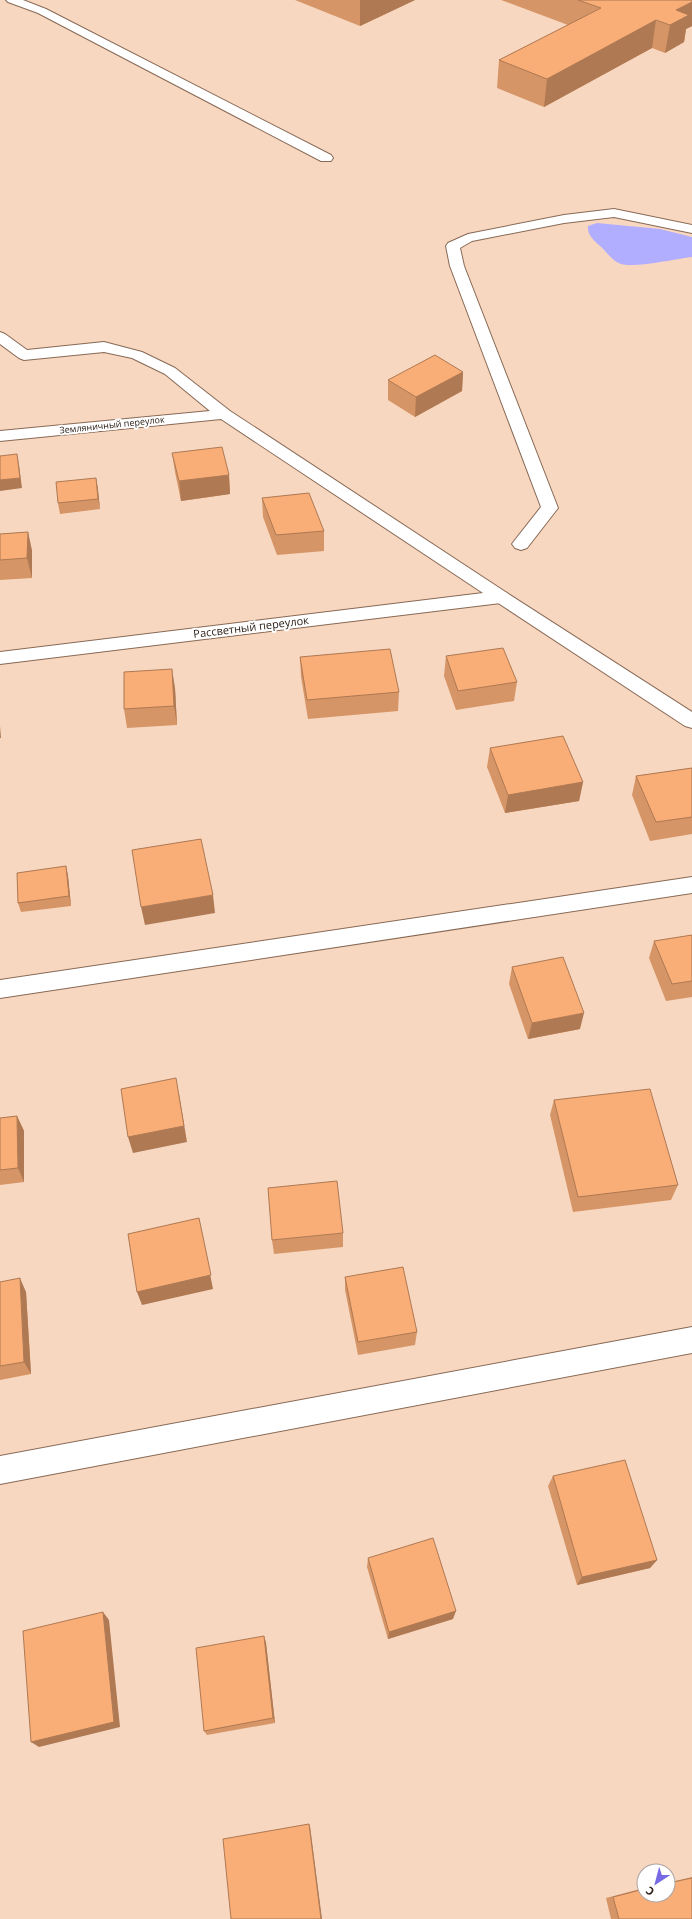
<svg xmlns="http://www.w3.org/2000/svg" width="692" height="1919" font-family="'Open Sans',sans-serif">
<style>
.water{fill:#b1aeff}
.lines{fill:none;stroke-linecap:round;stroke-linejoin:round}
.service-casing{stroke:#876955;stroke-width:2}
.minor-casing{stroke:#876955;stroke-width:2}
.service{fill:#fff;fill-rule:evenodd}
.minor{fill:#fff;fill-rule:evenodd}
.wall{fill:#d69566}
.shaded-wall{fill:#ae7953}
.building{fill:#f9ad77;stroke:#ae7953}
.labels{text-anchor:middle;stroke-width:4;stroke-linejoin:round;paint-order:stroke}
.far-street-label{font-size:9px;fill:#2d2119;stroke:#fff}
.street-label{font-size:11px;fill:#2d2119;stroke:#fff}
</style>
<rect width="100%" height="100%" fill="#f8d7c0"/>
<path class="water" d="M597,223L660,229L692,237V257C676,259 635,268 621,264C612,261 607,252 600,246C594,240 587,235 588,226Z"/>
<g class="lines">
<defs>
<path id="service" d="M6,0H23L46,9L331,155L333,158L331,161H321L38,13L8,2Z
M614,209L692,225V233L614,217L564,223L472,241L460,248L464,266L558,508L527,548L521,550L515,548L512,544L515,540L541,507L450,266L446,246L448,243L468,234L564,215Z
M0,332L5,334L27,350L104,342L142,352L175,368L230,411L507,593L510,597L507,601L501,603L0,664V652L483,593L221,419L0,441V431L210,411L165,374L132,358L104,352L24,360L19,358L0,344Z
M692,877V893L0,998V980Z
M692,1327V1353L0,1484V1456Z"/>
<path id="minor" d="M501,591L507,593L692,712V728L685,726L495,601L492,597L495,593Z"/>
</defs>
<use href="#service" class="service-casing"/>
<use href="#minor" class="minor-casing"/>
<use href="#service" class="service"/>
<use href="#minor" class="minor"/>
</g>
<path class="wall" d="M295,0H415L360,26Z
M501,0H692V26L686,29L684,42L665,53L652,48L544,107L497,88L499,60L568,25Z
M463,372L462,391L415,417L388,400V380Z
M172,453L229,475L230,494L181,501L175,472Z
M96,478L100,509L60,514L58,503Z
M262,498L324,531V551L277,555L263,517Z
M28,532L32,551V578L0,580V534Z
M446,656L517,682L514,701L456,710L444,676Z
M300,657L399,692L398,711L308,719L301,677Z
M175,688L177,725L127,728L124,709Z
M490,748L583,782L579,801L505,813L487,767Z
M692,768V834L650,841L632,795L636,776Z
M66,866L68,876L71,906L21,912L18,903Z
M692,935V997L666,1001L649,958L654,941Z
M512,967L580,1029L528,1039L509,984Z
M554,1100L678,1185L671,1200L573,1212L550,1115Z
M17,1116L24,1131V1182L0,1185V1118Z
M343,1233V1247L274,1254L272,1240Z
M345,1277L417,1332L415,1345L358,1355L345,1290Z
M0,1282L26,1292L31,1374L0,1380Z
M553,1476L657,1560L650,1568L577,1585L548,1486Z
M368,1558L453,1619L388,1639L367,1567Z
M264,1636L266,1643L275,1723L207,1735L204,1731Z
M692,1877V1919H611L606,1898L644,1888V1895H668V1883Z"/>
<path class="shaded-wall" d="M360,0H415L360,26Z
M692,2V26L686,29L684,42L665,53L670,25L676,10Z
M656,20L652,48L544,107L547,79Z
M463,372L462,391L415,417L416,397Z
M17,454L19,465L22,488L0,491V480Z
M229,475L230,494L181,501L179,481Z
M96,478L98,489L100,509L98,499Z
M28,532L32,551V578L27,558Z
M172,669L175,688L177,725L174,706Z
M0,726L1,738H0Z
M583,782L579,801L505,813L508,795Z
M66,866L68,876L71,906L69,896Z
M213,895L215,913L145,925L141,907Z
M584,1013L580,1029L528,1039L532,1023Z
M179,1094L187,1142L133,1153L128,1137Z
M17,1116L24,1131V1182L18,1168Z
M199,1218L213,1289L142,1305L137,1292Z
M20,1278L26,1292L31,1374L24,1362Z
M657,1560L650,1568L577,1585L582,1577Z
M456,1611L453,1619L388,1639L389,1632Z
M103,1612L109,1620L120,1727L39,1747L31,1742Z
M264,1636L266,1643L275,1723L273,1718Z
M309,1824L310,1826L322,1919H321Z"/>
<path class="building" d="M578,0H692V2L676,10L689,15L670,25L656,20L547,79L499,60L601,8Z
M435,355L463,372L416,397L388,380Z
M222,447L229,475L179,481L172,453Z
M17,454L20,478L0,480V456Z
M96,478L98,499L58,503L56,482Z
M309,493L324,531L276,535L262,498Z
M28,532L27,558L0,560V534Z
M503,648L517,682L458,691L446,656Z
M390,649L399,692L307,700L300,657Z
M172,669L174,706L124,709V672Z
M563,736L583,782L508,795L490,748Z
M692,768V817L656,822L636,776Z
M201,839L213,895L141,907L132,850Z
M66,866L69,896L18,903L17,873Z
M692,935V981L672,984L654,941Z
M563,957L584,1013L532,1023L512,967Z
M176,1078L184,1126L128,1137L121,1089Z
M650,1089L678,1185L578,1197L554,1100Z
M17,1116L18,1168L0,1170V1118Z
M337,1181L343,1233L272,1240L268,1188Z
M199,1218L211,1275L137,1292L128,1234Z
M403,1267L417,1332L358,1342L345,1277Z
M20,1278L24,1362L0,1366V1282Z
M625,1460L657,1560L582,1577L553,1476Z
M433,1538L456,1611L389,1632L368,1558Z
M103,1612L114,1722L31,1742L23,1631Z
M264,1636L273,1718L204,1731L196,1648Z
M309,1824L321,1919H231L223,1839Z
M692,1878V1919H619L613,1897L644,1889V1895H668V1883Z"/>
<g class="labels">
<g class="far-street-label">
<text transform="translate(112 425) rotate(-6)" y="3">Земляничный переулок</text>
</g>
<g class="street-label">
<text transform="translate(251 627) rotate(-7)" y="4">Рассветный переулок</text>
</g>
</g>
<g transform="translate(656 1883) rotate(216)"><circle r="19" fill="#ffffff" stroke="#aba6a3"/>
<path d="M0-3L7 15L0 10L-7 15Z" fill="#7769e4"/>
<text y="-6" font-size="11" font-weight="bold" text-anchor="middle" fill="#2d2119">С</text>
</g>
</svg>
